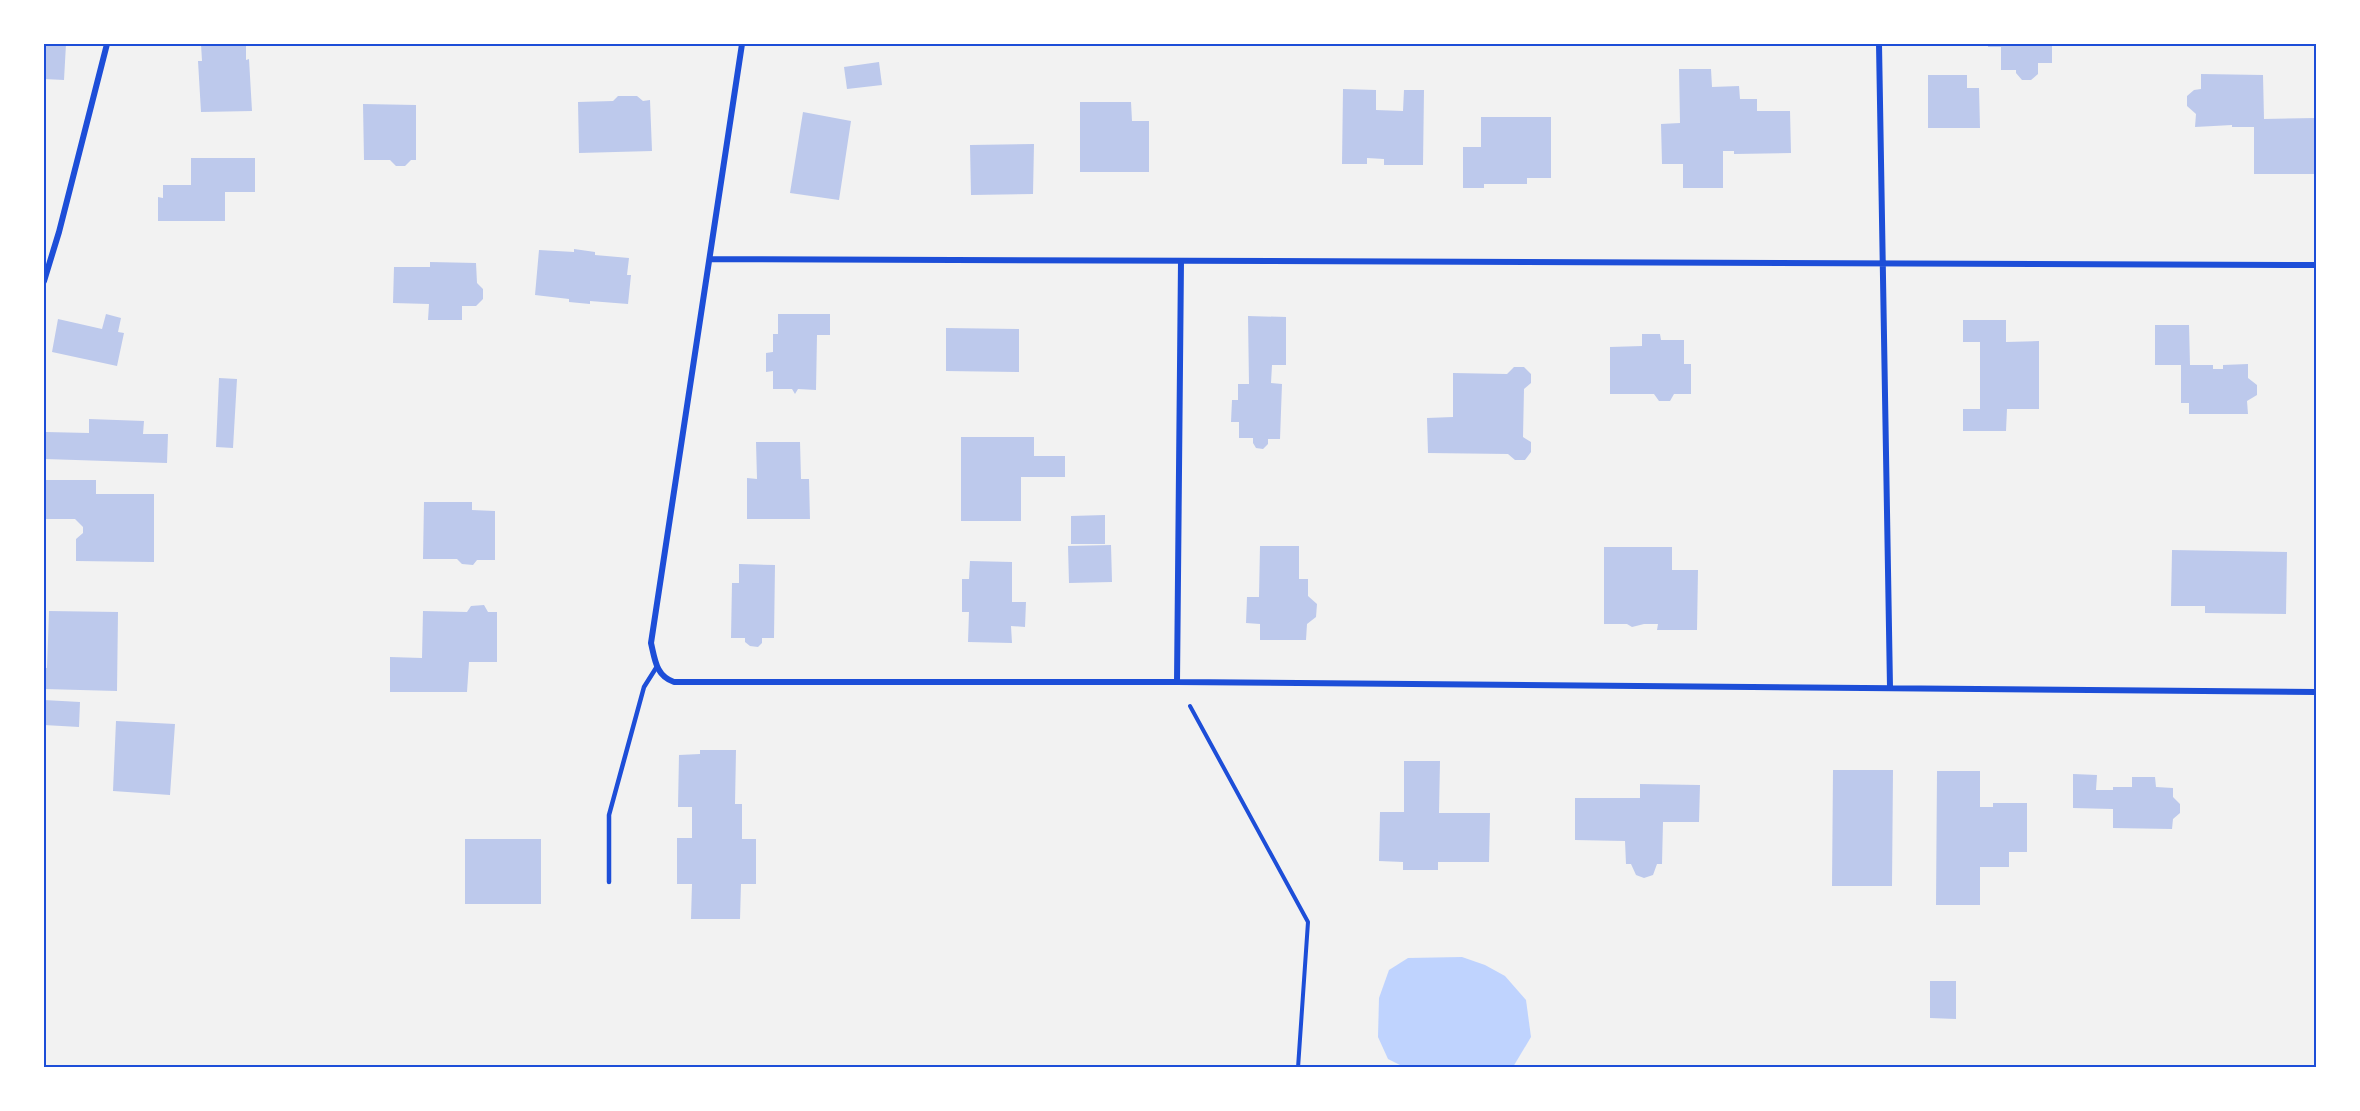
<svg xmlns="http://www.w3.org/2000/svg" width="2360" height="1111" font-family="Mulish,sans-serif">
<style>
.water{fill:#bfd3fe}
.building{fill:#bdc9ec}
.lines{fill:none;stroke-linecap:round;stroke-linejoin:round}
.path{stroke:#1d4ed8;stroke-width:4}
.service{stroke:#1d4ed8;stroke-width:4.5}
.minor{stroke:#1d4ed8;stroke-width:6}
.neatline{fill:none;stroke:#1d4ed8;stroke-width:2}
</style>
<rect width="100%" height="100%" fill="#f2f2f2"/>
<path class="water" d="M1462,957L1485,965L1505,976L1526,1000L1531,1037L1513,1067H1404L1388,1059L1378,1037L1379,998L1389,970L1408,958Z"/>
<path class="building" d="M44,44H66L64,80L44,79Z
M201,44H246V60L249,59L252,111L201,112L198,61H202Z
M1988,44H2052V63H2038V74L2031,80H2022L2016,73V70H2001V47H1988Z
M879,62L882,85L847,89L844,67Z
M1679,69H1711L1712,87L1739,86L1740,99H1757V111H1790L1791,153L1734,154V151H1723V188H1683V164H1662L1661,124L1680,123Z
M2201,74L2263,75L2264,119L2316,118V174H2254V127H2232V125L2195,127L2196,114L2187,106V96L2194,90L2201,89Z
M1928,75H1967V88H1979L1980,128H1928Z
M1343,89L1376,90V110L1403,111L1404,90H1424L1423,165H1384V159L1367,158V164H1342Z
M618,96H637L643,101L650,100L652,151L579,153L578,102L613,101Z
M1080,102H1131L1132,121H1149V172H1080Z
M363,104L416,105V160H411L405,166H396L390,160H364Z
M803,112L851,121L839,200L790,193Z
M1481,117H1551V178H1527V184H1484V188H1463V147H1481Z
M1034,144L1033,194L971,195L970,145Z
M191,158H255V192H225V221H158V197L163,198V185H191Z
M574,249L595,252V255L629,258L627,275H631L628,304L590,301V304L569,302V299L535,295L539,250L574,252Z
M430,262L476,263L477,283L483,289V299L476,306H462V320H428L429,304L393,303L394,267H430Z
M106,314L121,318L118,332L124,333L117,366L52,352L58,319L102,329Z
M778,314H830V335H817L816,390L798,389L795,394L792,389H773V371L766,372V353L773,352V334H778Z
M1248,316L1286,317V365H1272L1271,383L1282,384L1280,439H1268V444L1263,449L1256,448L1253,443V438H1239V422H1231L1232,400H1238V384H1249Z
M1963,320H2006V342L2039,341V409H2007L2006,431H1963V409H1980V342H1963Z
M2155,325H2189L2190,365H2213V369H2223V365L2248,364V378L2257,385V395L2247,401L2248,414H2189V403H2181V365H2155Z
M946,328L1019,329V372L946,371Z
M1642,334H1660L1661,340H1684V364H1691V394H1674L1670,401H1659L1654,394H1610V347L1642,346Z
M1514,367H1524L1531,374V383L1524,389L1523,437L1531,442V452L1525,460H1515L1508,454L1428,453L1427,418L1453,417V373L1507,374Z
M219,378L237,379L233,448L216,447Z
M89,419L144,421L143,434H168L167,463L45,459L46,432L89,433Z
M961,437H1034V456H1065V477H1021V521H961Z
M756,442H800L801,479H809L810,519H747V478L757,479Z
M44,480H96V494H154V562L76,561V539L83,533V527L75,519H44Z
M424,502H472V510L495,511V560H477L473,565L462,564L457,559H423Z
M1105,515V544H1071V516Z
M1111,545L1112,582L1069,583L1068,546Z
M1260,546H1299V579H1308V596L1317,604L1316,617L1307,624L1306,640H1260V624L1246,623L1247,597H1259Z
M1604,547H1672V570H1698L1697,630H1657L1658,624H1644L1632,627L1627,624H1604Z
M2172,550L2287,552L2286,614L2205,613V606H2171Z
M970,561L1012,562V602H1026L1025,627L1011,626L1012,643L968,642L969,612H962V579H969Z
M739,564L775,565L774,638H762V643L758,647L750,646L745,642V638H731L732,583H739Z
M484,605L488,612H497V662H469L467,692H390V657L422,658L423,611L467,612L471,606Z
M49,611L118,612L117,691L44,689V668H47Z
M44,700L80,702L79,727L44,725Z
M116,721L175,724L170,795L113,791Z
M700,750H736L735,804H742V839H756V884H741L740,919H691L692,884H677V838H692V807H678L679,755L700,754Z
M1404,761H1440L1439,813H1490L1489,862H1438V870H1403V862L1379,861L1380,812H1404Z
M1833,770H1893L1892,886H1832Z
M1937,771H1980V807H1993V803H2027V852H2009V867H1980V905H1936Z
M2073,774L2097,775L2096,790H2113V787H2132V777H2155L2156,787L2173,788V797L2180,804V813L2173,819L2172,829L2113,828V809L2073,808Z
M1640,784L1700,785L1699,822H1663L1662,864H1657L1653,875L1644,878L1636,875L1631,864H1626L1625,841L1575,840V798H1640Z
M465,839H541V904H465Z
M1930,981H1956V1019L1930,1018Z"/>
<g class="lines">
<path class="path" d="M1190,706L1308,922L1298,1068"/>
<path class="service" d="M609,882V815L644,687L656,668"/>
<path class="minor" d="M742,44L651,643C655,660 656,676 674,682H1177L2316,692
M1879,44L1890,687
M710,259L2316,265
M44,281L59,232L107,44
M1177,682L1181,261"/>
</g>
<rect width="2360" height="1111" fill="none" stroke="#ffffff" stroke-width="90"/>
<rect x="45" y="45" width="2270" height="1021" class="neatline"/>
</svg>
